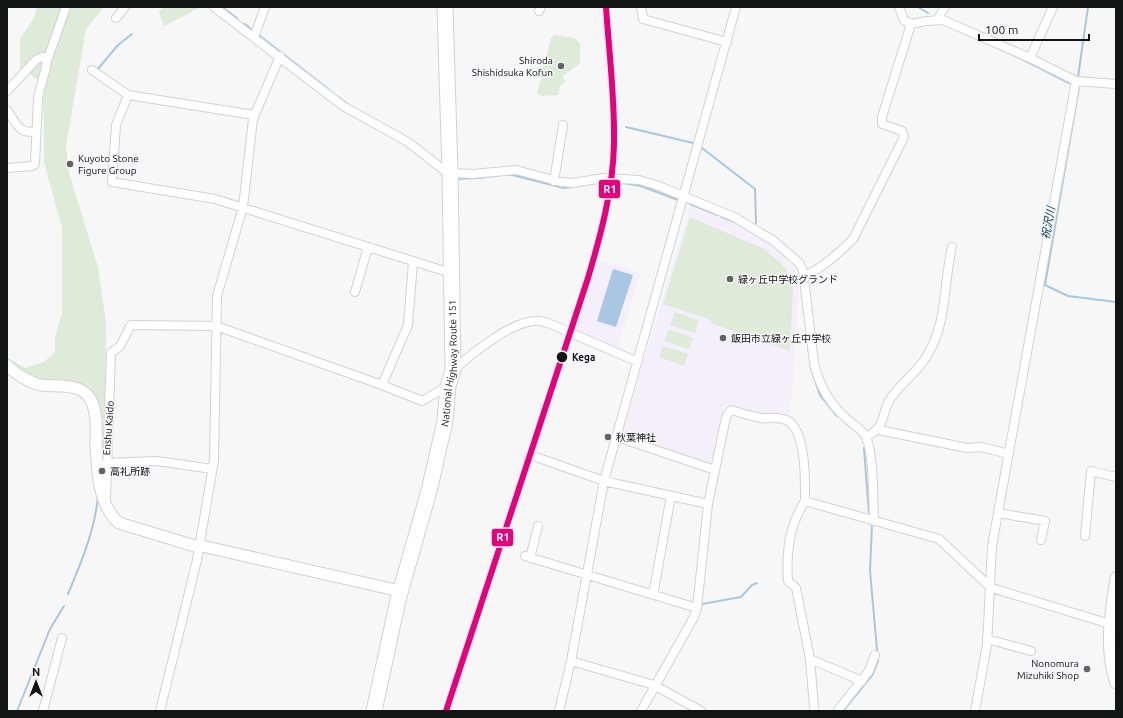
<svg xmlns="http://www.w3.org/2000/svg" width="1123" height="718" font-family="Ubuntu,'Noto Sans JP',sans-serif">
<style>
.education{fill:#f4effb}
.green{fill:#ddebd8}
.water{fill:#a7c7e2}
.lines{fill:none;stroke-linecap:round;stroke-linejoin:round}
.stream{stroke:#a7c7e2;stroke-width:2}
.street-casing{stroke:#d2d2d3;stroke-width:10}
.secondary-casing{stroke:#d2d2d3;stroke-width:13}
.highway-casing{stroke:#d2d2d3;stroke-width:17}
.street{stroke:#fefefe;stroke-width:8}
.secondary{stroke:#fefefe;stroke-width:11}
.highway{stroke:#fefefe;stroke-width:15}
.rail-1-casing{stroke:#f6f6f9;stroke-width:9}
.rail-1{stroke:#e5007d;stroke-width:6}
.poi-dot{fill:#636364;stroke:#f6f6f9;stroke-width:1.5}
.stop-dot{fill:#131414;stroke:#f6f6f9;stroke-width:1.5}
.labels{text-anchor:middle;stroke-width:3;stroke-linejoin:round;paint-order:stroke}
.poi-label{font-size:10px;fill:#131414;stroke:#f6f6f9;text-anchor:start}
.stop-label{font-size:10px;font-weight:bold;fill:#131414;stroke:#f6f6f9;text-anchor:start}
.street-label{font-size:10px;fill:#131414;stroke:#f6f6f9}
.water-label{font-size:11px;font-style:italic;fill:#00395c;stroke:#f6f6f9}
.line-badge{stroke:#f6f6f9;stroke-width:1.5}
.badge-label{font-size:11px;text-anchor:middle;font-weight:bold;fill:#fff}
</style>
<rect width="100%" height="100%" fill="#f7f7f8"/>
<path class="education" d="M691,204L739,225L775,248L794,268L799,291L792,396L789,413L786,415L760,414L729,404L725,406L714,458L706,463L627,436L623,431Z
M600,260L634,270L640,275L618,348L576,330Z"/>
<path class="green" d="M37,7H104L86,29L66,146L69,173L98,267L106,323L105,420L99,416L94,395L37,379L12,365L13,361L25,368L44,362L55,352V337L62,313V228L44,162L43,83L20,68V39L34,18Z
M163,7H201L164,26L159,12Z
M554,35L574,38L580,43V63L563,76L565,82L560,86L558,95L543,96L537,94L551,38Z
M690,217L764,249L786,268L793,290L790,351L711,323L709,319L663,304Z
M675,312L699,321L695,333L670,325Z
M669,329L693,338L689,349L664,341Z
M663,346L688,354L684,366L659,357Z"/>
<path class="water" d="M613,269L633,275L616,327L597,321Z"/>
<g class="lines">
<path class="stream" d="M222,7L237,18
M918,7L928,13
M245,24L252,30
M260,36L328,89
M1014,55L1069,83
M97,70L118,45L132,34
M1078,77L1088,7
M1079,87L1045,285L1068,296L1116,302
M338,97L349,105
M626,127L693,143
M702,148L755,189L756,223
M508,174L564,188L572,187
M456,179L479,178L502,175
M623,183L641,186L678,200
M576,186L596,183
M690,204L718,215
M722,217L735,222
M806,325L809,354
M811,369L820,395L837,416
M864,448L869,514
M68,594C81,563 95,530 98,496
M702,604L741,597L752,585L757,583
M17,711L50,629L64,606
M843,711L873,674L878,661L870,571L872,524"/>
<defs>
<path id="street" d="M214,7L343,106L408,142L445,171L450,173L473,174L516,170L561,182L572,183L604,178L639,180L659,186L734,217L774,241L800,264L803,271L814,363C819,385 829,403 846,418C852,424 863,430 866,437C874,454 873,500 874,521
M641,7L643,19L727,42
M899,7L904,20L911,24L926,21L943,20L1030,58L1076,81L1116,84
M539,11L541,7
M116,18L125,7
M937,20L945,7
M254,37L265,7
M1030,58L1053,7
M47,61L66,7
M92,70L128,95
M7,91L36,60L42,57L46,58C49,64 39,89 38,98L35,164L32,166L7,168
M7,110C16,123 19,135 36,131
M254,115L128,95L116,125L112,182L215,199L451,273
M554,181L563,125
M804,276C822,269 840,252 853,239L904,137L902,131L882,124V117L911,24
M355,292L368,247
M453,370C472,354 510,322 535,321C539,320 544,322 548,323L638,362
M382,385L408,325L413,262
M879,430L967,448L981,447L1009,454
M617,437L715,470
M866,437C889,424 879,416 891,398C901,383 916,373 925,359C948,324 943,285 952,247
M536,457L604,481L708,504
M106,463L157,461L212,469
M106,497L111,353L120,346L131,325L216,326L382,385L422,401L448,386
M805,501C789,526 786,552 788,581L796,588L810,659L814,707
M998,513L1045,521L1041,540
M1085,536L1091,471L1116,477
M525,556L697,608
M530,558L538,526
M653,595L671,496
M987,639L1031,651
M810,659L862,681
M571,661L654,685L701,711
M838,710L869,671L875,655
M43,711L62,638
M160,711L197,560L214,460L217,296L243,207L253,119L280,56
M559,711L571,661L604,481L736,7
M641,711L694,617L697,608L708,504L725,422L727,415L731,410C740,413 751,416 761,418C768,419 776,417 783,419C807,424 805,481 805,501L939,539L989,586L995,589L1110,624
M975,711L987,645L992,546L1076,81"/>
<path id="secondary" d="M7,365C14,373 30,383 41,385C58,387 81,382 91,400C98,415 96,430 96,446C97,469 99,507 119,523L198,547L202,546L400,591
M1116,578C1111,613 1104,648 1116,683"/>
<g id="highway">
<path id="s1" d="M374,711L398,600L429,491L445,421L448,386L453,370L450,173L445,7"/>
</g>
</defs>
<use href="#street" class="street-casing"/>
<use href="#secondary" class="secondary-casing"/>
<use href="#highway" class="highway-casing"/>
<use href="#street" class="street"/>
<use href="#secondary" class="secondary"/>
<use href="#highway" class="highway"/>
<defs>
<path id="rail-1" d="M446,711L588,278C601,234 613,190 614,144C615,98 609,52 606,7"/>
</defs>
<use href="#rail-1" class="rail-1-casing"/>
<use href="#rail-1" class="rail-1"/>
</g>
<g class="poi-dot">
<circle cx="561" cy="66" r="4"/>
<circle cx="70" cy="164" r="4"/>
<circle cx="730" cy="279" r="4"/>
<circle cx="723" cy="338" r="4"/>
<circle cx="608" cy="437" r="4"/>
<circle cx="102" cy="471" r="4"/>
<circle cx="1087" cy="669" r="4"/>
</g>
<circle class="stop-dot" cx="562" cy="357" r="6"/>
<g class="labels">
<g class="poi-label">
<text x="553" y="64" text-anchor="end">Shiroda<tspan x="553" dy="12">Shishidsuka Kofun</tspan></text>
<text x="78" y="162">Kuyoto Stone<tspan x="78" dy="12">Figure Group</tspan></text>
<text x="738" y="283">緑ヶ丘中学校グランド</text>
<text x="731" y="342">飯田市立緑ヶ丘中学校</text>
<text x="616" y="441">秋葉神社</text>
<text x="110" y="475">高礼所跡</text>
<text x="1079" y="667" text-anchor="end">Nonomura<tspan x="1079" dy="12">Mizuhiki Shop</tspan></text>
</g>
<g class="stop-label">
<text x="572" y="361">Kega</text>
</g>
<g class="street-label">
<text dy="4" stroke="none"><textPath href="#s1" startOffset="357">National Highway Route 151</textPath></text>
<text transform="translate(108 428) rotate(-86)" y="4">Enshu Kaido</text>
</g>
<g class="water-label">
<text transform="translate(1048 223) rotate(-80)" y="4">祝沢川</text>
</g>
</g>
<g class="line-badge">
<rect x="598" y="179" width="23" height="20" rx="4" fill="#e5007d"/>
<rect x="491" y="528" width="23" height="19" rx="4" fill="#e5007d"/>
</g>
<g class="badge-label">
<text x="610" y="193">R1</text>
<text x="503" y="541">R1</text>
</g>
<rect width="1123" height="718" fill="none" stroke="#131414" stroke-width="16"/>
<g transform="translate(36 682)" stroke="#f6f6f9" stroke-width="3" paint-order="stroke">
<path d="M0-3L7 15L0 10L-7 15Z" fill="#131414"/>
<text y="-6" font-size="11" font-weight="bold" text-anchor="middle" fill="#131414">N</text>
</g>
<path d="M979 34v6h110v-6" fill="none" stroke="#131414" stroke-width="2"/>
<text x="985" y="34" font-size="12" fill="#131414" stroke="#f6f6f9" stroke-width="3" paint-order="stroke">100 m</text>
</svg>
